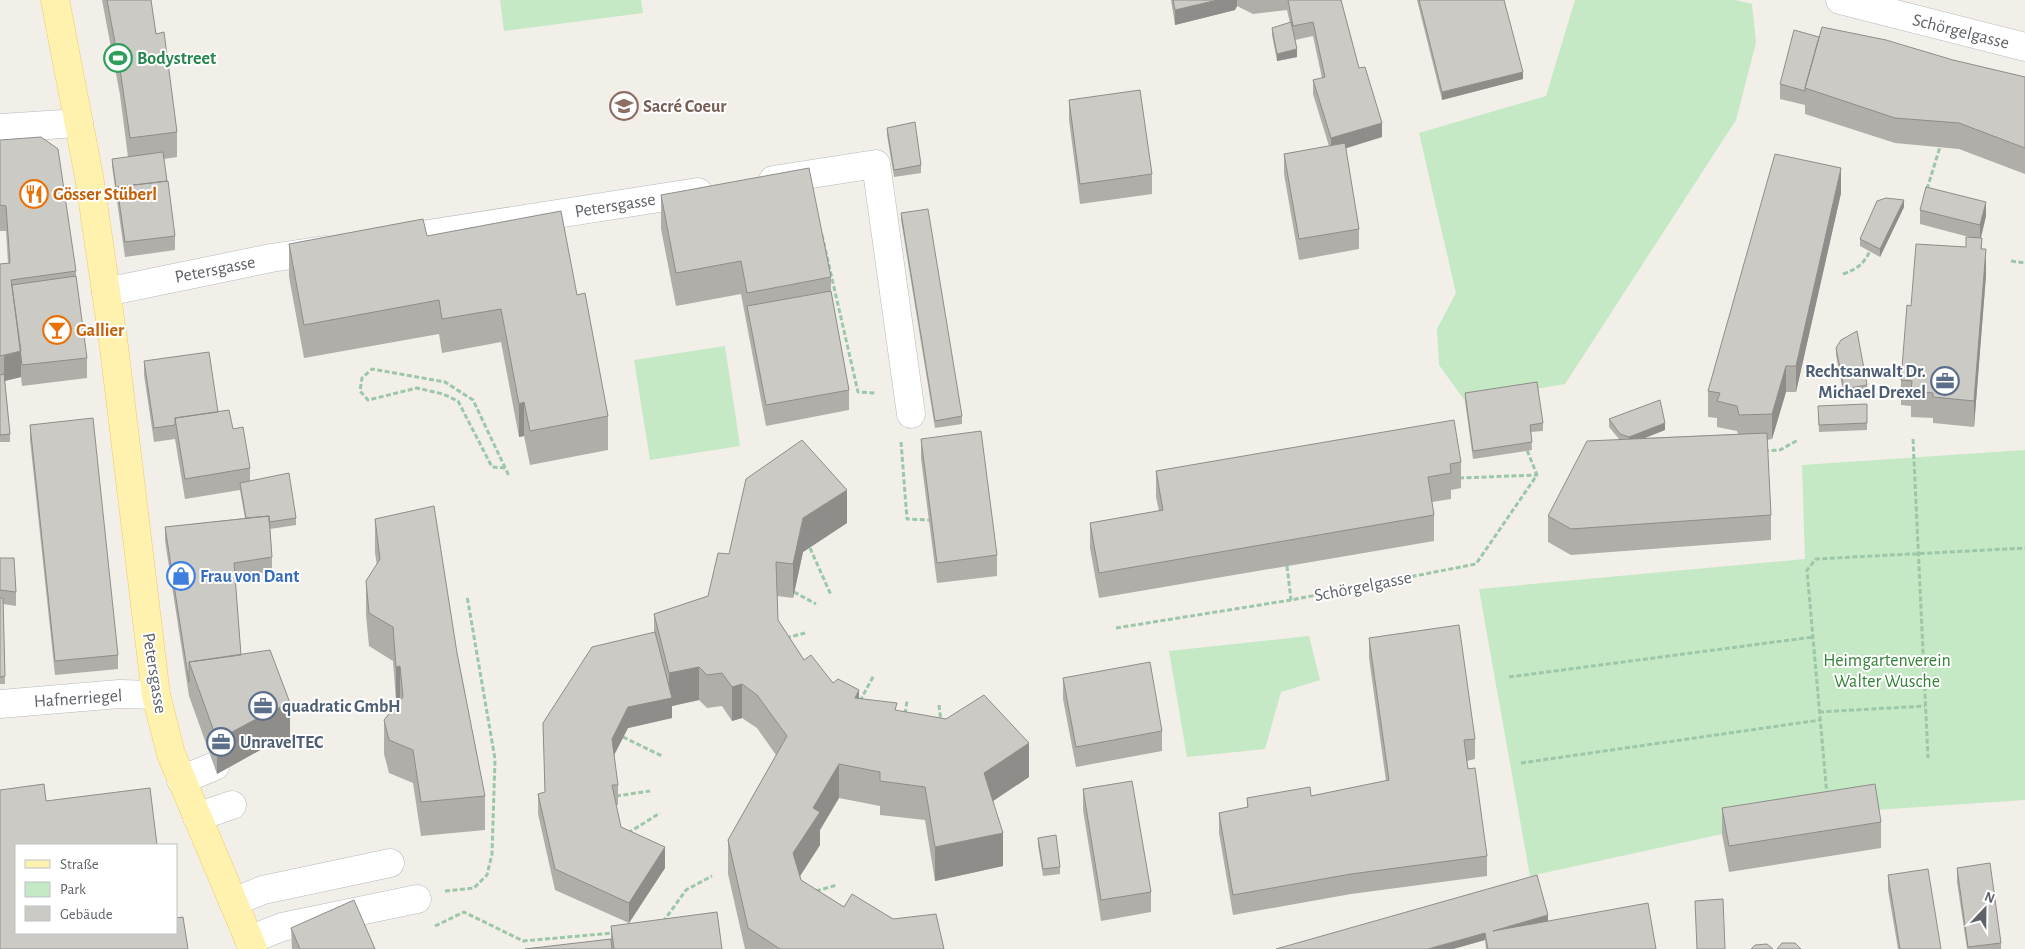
<svg xmlns="http://www.w3.org/2000/svg" width="2025" height="949" font-family="'Alegreya Sans',sans-serif">
<style>
.green{fill:#c5e8c5}
.lines{fill:none;stroke-linecap:round;stroke-linejoin:round}
.minor-casing{stroke:#b5b8bc;stroke-width:29}
.major-casing{stroke:#f2c960;stroke-width:29}
.path{stroke:#9cc7a9;stroke-width:3;stroke-dasharray:5 2.5;stroke-linecap:butt}
.minor{stroke:#fff;stroke-width:28}
.major{stroke:#fff2af;stroke-width:28}
.wall{fill:#afaea9}
.shaded-wall{fill:#8f8d8a}
.building{fill:#cccac5;stroke:#8f8d8a}
.labels{text-anchor:middle;stroke-width:4;stroke-linejoin:round;paint-order:stroke}
.street-label{font-size:18px;fill:#5f6368;stroke:#fff}
.leisure-label{font-size:18px;font-weight:bold;fill:#27864d;stroke:#fff;text-anchor:start}
.education-label{font-size:18px;font-weight:bold;fill:#785e54;stroke:#fff;text-anchor:start}
.food-label{font-size:18px;font-weight:bold;fill:#c56008;stroke:#fff;text-anchor:start}
.service-label{font-size:18px;font-weight:bold;fill:#4e5e75;stroke:#fff;text-anchor:start}
.shop-label{font-size:18px;font-weight:bold;fill:#366cbe;stroke:#fff;text-anchor:start}
.park-label{font-size:18px;fill:#348238;stroke:#fff}
</style>
<rect width="100%" height="100%" fill="#f1efe8"/>
<path class="green" d="M500,0H641L643,13L504,31Z
M1575,0H1735L1752,4L1756,43L1736,120L1565,384L1465,401L1439,365L1437,329L1456,293L1419,133L1546,96Z
M725,346L740,446L650,460L634,360Z
M2025,450V800L1875,810L1722,834L1530,876L1479,589L1805,559L1802,465Z
M1309,636L1320,680L1281,692L1265,749L1187,757L1169,651Z"/>
<g class="lines">
<defs>
<path id="minor" d="M1840,0L2025,47
M0,128L79,123
M773,180L876,164L911,414
M390,240L698,192
M106,292L271,258L325,250
M0,704L119,694L156,695
M181,780L215,766
M197,817L232,805
M233,902L263,890L390,863
M249,940L282,927L417,899"/>
<path id="major" d="M55,0L89,176L113,339L156,695L171,754L253,949"/>
</defs>
<use href="#minor" class="minor-casing"/>
<use href="#major" class="major-casing"/>
<path class="path" d="M1927,189L1940,147
M822,235L858,392L876,393
M2011,261L2025,263
M1843,274C1857,269 1863,265 1870,251
M1913,439L1928,758
M901,442L907,519L929,520
M1764,451L1780,450L1798,440
M505,468L492,467L458,401L443,394L417,388L368,400L360,391L362,378L372,369L445,382L473,400L509,476
M1459,478L1537,475
M810,548L831,595
M1287,566L1291,600
M794,592L816,604
M1116,628L1291,600L1476,564L1537,475L1527,450
M786,638L805,633
M1509,677L1813,637
M860,701L874,675
M939,705L941,722
M1819,712L1925,706
M905,714L907,701
M623,737L662,756
M1521,763L1820,720
M616,796L650,791
M1827,796L1807,570L1816,559L2025,548
M628,833L660,813
M445,891L474,888L487,875L492,854L495,759L467,596
M816,891L837,885
M663,922L686,890L712,876
M435,926L464,912L523,941L613,933"/>
<use href="#minor" class="minor"/>
<use href="#major" class="major"/>
</g>
<path class="wall" d="M102,0H151L156,34L177,132V157L164,159L175,236V250L125,257L112,166V159L128,157L120,95Z
M1171,0H1341L1359,68L1382,137L1345,148L1359,229V249L1299,260L1284,174V154L1329,146L1313,94V80L1322,78L1313,36L1295,40L1297,57L1277,61L1272,35V28L1290,23L1287,10L1253,14L1237,6L1235,10L1175,25Z
M1417,0H1504L1523,79L1442,100Z
M1819,37L1953,60L2025,77V174L1959,149L1895,143L1805,114V105L1780,99V84Z
M1069,100L1152,174V194L1080,204L1069,120Z
M887,128L921,165V173L894,177L887,135Z
M0,140L76,271V276L87,358V378L22,386L21,376V377L5,381L10,434V442H0V264L8,263L6,231H0Z
M1841,193L1796,392H1786L1772,439L1767,440L1771,515V540L1571,555L1548,542V516L1619,439L1609,427V419L1665,430L1645,438L1738,434L1737,431L1717,427V418L1708,417V391Z
M661,195L831,277V291L849,390V410L766,426L741,294L676,306L661,229Z
M1904,207L1880,257L1860,246V239Z
M1920,210L1986,216L1981,238L1982,249L1986,275L1974,427L1933,423V418L1911,417V406L1901,405V380L1911,306L1966,247L1969,237L1920,224Z
M901,213L962,416V424L935,428L901,220Z
M427,236L577,295L608,416V450L530,465L524,436L519,437L501,342L442,353L439,334L304,358L289,277V244Z
M1836,348L1867,385V392L1844,396L1836,355Z
M144,361L218,412L233,429L250,468V481L296,518V525L270,529L272,557V571L235,577L241,655L290,737L271,744L217,774L189,696L165,541V527L245,518L240,490L185,499L175,439L154,442L144,375Z
M1465,393L1543,423V431L1531,432L1532,450L1473,459L1465,401Z
M1867,404V430L1819,432L1818,413Z
M30,425L118,655V669L55,675L30,440Z
M921,439L997,555V576L937,583L921,459Z
M1461,462V488L1451,490V499L1432,502L1434,515V541L1099,598L1090,548V523L1159,511L1156,497V471Z
M375,519L457,653L485,796V830L421,836L413,783L389,773L384,754V720L400,701V699L396,700L393,661L369,646L366,615V581L377,565L375,553Z
M847,523L803,552L793,598L777,596L778,620L804,660L833,683L859,698L897,711L1029,777L993,801L1003,866L935,881L925,820L880,815V806L839,798L820,830V845L800,876L801,880L844,907L944,949H745L728,874V840L776,755L757,728L742,718L732,721L722,706L707,708L699,700L672,706V718L628,728L614,755L618,785V805H616L621,827L665,868L629,923L555,890L538,814V794L545,792L543,723L654,633V614L708,596L729,554Z
M0,558L16,592V606L3,604L5,684H0Z
M1369,638L1475,739V759L1467,761L1487,856V876L1351,894L1233,915L1219,833V813L1247,808V798L1311,796L1386,781L1369,658Z
M1063,678L1162,731V751L1076,767L1063,699Z
M1083,789L1151,892V912L1101,921L1083,810Z
M1722,808L1881,822V848L1729,872L1722,834Z
M1038,838L1060,867V874L1043,876L1038,845Z
M1957,868L2001,943V949H1967L1957,882Z
M1888,875L1941,949H1898L1888,890Z
M1548,921L1656,949H1486L1485,940L1453,949H1276Z
M611,926L722,949H525L611,939Z
M291,928L375,949H292Z"/>
<path class="shaded-wall" d="M1218,0H1237V6L1235,10L1175,25V10Z
M1297,49V57L1277,61V54Z
M1523,72V79L1442,100V92Z
M1382,123V137L1331,153V138Z
M1841,168V193L1796,392V366Z
M1904,200V207L1880,257V249Z
M1986,202V216L1980,240V225Z
M1986,249V275L1974,427V401Z
M21,351V377L4,381V356Z
M1786,366V392L1772,439V414Z
M524,402V436L519,437V404Z
M1665,423V430L1629,444V437Z
M847,490V523L803,552L793,598V564L803,518Z
M400,666V699L396,700V667Z
M699,667V700L672,706V718L628,728L612,759V739L628,707L669,698V673Z
M742,684V718L732,721V687Z
M859,690V724L855,698Z
M290,703V737L271,744L217,774V740L271,711Z
M1029,743V777L984,807V773Z
M839,764V798L820,830V845L793,887V853L813,808Z
M1003,833V866L935,881V847Z
M665,847V868L629,923V903Z
M1548,915V922L1493,931Z
M1485,933V940L1453,949H1428Z"/>
<path class="building" d="M107,0H151L156,34L164,32L177,132L130,138L120,69Z
M1173,0H1218L1175,10Z
M1288,0H1341L1359,68L1365,67L1382,123L1331,138L1313,80L1325,77L1313,22L1293,26Z
M1419,0H1504L1523,72L1442,92Z
M1291,22L1297,49L1277,54L1272,28Z
M1822,27L1886,40L1953,60L2025,77V148L1959,123L1895,118L1805,88Z
M1794,30L1819,37L1805,88V91L1780,84Z
M1140,90L1152,174L1080,184L1069,100Z
M915,122L921,165L894,170L887,128Z
M41,137L58,149L76,271L11,280L21,351L0,356V264L10,263L6,206L0,205V140Z
M1345,143L1359,229L1299,239L1284,154Z
M163,152L167,181L117,187V194L112,159Z
M1775,154L1841,168L1796,366H1786L1772,414L1739,415L1737,406L1717,401L1720,393L1708,391Z
M809,168L831,277L747,293L741,261L676,273L661,195Z
M168,181L175,236L125,242L117,187Z
M1926,187L1986,202L1980,225L1920,210Z
M1886,198L1904,200L1880,249L1860,239L1877,201Z
M928,209L962,416L935,421L901,213Z
M561,211L577,295L585,293L608,416L530,431L524,402L519,404L501,309L442,319L439,300L304,325L289,244L423,219L427,236Z
M1966,237L1982,238L1981,249H1986L1974,401L1933,397V393L1911,391L1912,381L1901,380L1907,305L1911,306L1916,244L1966,247Z
M76,276L87,358L22,365L12,285Z
M831,291L849,390L766,405L747,306Z
M1857,331L1867,385L1844,389L1836,348L1841,340Z
M209,352L218,412L175,418V425L154,428L144,361Z
M4,374L10,434L0,435V375Z
M1537,382L1543,423L1530,425L1532,442L1473,451L1465,393Z
M1660,400L1665,423L1629,437L1620,434L1609,419Z
M1867,404V423L1819,425L1818,406Z
M229,410L233,429L243,427L250,468L185,479L175,418Z
M93,418L118,655L55,661L30,425Z
M1454,420L1461,462L1450,464L1451,473L1428,477L1434,515L1099,573L1090,523L1163,510L1156,471Z
M981,431L997,555L937,563L921,439Z
M1767,433L1771,515L1571,529L1548,516L1587,441Z
M802,440L847,490L803,518L793,564L776,562L778,620L804,660L811,655L833,683L838,679L859,690L855,698L897,703L895,710L946,719L984,695L1029,743L984,773L1003,833L935,847L925,787L880,781V772L839,764L813,808L820,812L793,853L801,880L844,907L852,894L893,919L936,914L944,949H780L748,928L728,840L787,736L757,695L742,684L732,687L722,673L707,675L699,667L669,673L654,614L708,596L718,553L729,554L746,479Z
M289,473L296,518L269,522V516L246,518L240,483Z
M434,506L457,653L485,796L421,802L413,750L389,740L384,720L403,697L400,666L396,667L393,627L369,613L366,581L380,559L375,519Z
M269,516L272,557L234,563L241,655L189,662V682L165,527Z
M0,558H14L16,592L0,590Z
M0,598H3L5,676L0,677Z
M1459,625L1475,739L1464,740L1468,769L1475,768L1487,856L1351,874L1233,895L1219,813L1248,807L1247,798L1310,787L1311,796L1389,780L1369,638Z
M655,632L672,698L628,707L612,739L618,785H612L621,827L665,847L629,903L555,869L538,794L545,792L543,723L592,647Z
M270,650L290,703L271,711L217,740L189,662Z
M1150,662L1162,731L1076,747L1063,678Z
M1132,781L1151,892L1101,900L1083,789Z
M44,784L46,801L150,788L157,845H16V933H176V918L183,917L188,949H0V790Z
M1875,784L1881,822L1729,846L1722,808Z
M1056,835L1060,867L1043,869L1038,838Z
M1990,863L2001,943L1968,947L1957,868Z
M1928,869L1941,949H1900L1888,875Z
M1537,875L1548,915L1493,931L1648,903L1656,949H1488L1485,933L1428,949H1276Z
M1723,899L1725,949H1697L1695,901Z
M354,900L375,949H300L291,928Z
M717,912L722,949H614L611,926Z
M611,939L612,949H525Z
M1782,943H1795L1801,949H1777Z
M1767,944L1773,949H1751L1755,945Z"/>
<defs>
<symbol id="stadium-ring" viewBox="-11 -11 22 22"><circle r="9.5" fill="#fff" stroke="#2e9e5b" stroke-width="1.5"/><path d="M0-5a6.5 5 0 1 0 0 10a6.5 5 0 1 0 0-10ZM-3.5-1.8h7v3.6h-7Z" fill="#2e9e5b"/></symbol>
<symbol id="school-ring" viewBox="-11 -11 22 22"><circle r="9.5" fill="#fff" stroke="#8d6e63" stroke-width="1.5"/><path d="M0-5L7-2L0 1L-7-2ZM-4 1L0 2.5L4 1V4Q0 6-4 4Z" fill="#8d6e63"/></symbol>
<symbol id="restaurant-ring" viewBox="-11 -11 22 22"><circle r="9.5" fill="#fff" stroke="#e8710a" stroke-width="1.5"/><path d="M-5-6h1v4h1v-4h1v4h1v-4h1v5L-1.5 .5V6h-2V.5L-5-1ZM5-6V6H3V1.5H1.5Q1.5-4 5-6Z" fill="#e8710a"/></symbol>
<symbol id="bar-ring" viewBox="-11 -11 22 22"><circle r="9.5" fill="#fff" stroke="#e8710a" stroke-width="1.5"/><path d="M-6-5H6L.8 .8V4.5H3.5V6h-7V4.5H-.8V.8Z" fill="#e8710a"/></symbol>
<symbol id="office-ring" viewBox="-11 -11 22 22"><circle r="9.5" fill="#fff" stroke="#5c6f8a" stroke-width="1.5"/><path d="M-6-3h4V-5.5h4V-3h4V5H-6ZM-1-4.5V-3h2v-1.5ZM-6 0V1H6V0Z" fill="#5c6f8a"/></symbol>
<symbol id="shop-ring" viewBox="-11 -11 22 22"><circle r="9.5" fill="#fff" stroke="#3f7fe0" stroke-width="1.5"/><path d="M-5-2.5h2.3a2.7 3.5 0 0 1 5.4 0H5L5.5 6h-11ZM-1.5-2.5h3a1.5 2.3 0 0 0-3 0Z" fill="#3f7fe0"/></symbol>
</defs>
<g fill-rule="evenodd">
<use href="#stadium-ring" x="102" y="42" width="32" height="32"/>
<use href="#school-ring" x="608" y="90" width="32" height="32"/>
<use href="#restaurant-ring" x="18" y="178" width="32" height="32"/>
<use href="#bar-ring" x="41" y="314" width="32" height="32"/>
<use href="#office-ring" x="1929" y="365" width="32" height="32"/>
<use href="#shop-ring" x="165" y="560" width="32" height="32"/>
<use href="#office-ring" x="247" y="690" width="32" height="32"/>
<use href="#office-ring" x="205" y="726" width="32" height="32"/>
</g>
<g class="labels">
<g class="street-label">
<text transform="translate(1961 31) rotate(14)" y="6">Schörgelgasse</text>
<text transform="translate(615 205) rotate(-9)" y="6">Petersgasse</text>
<text transform="translate(215 269) rotate(-11)" y="6">Petersgasse</text>
<text transform="translate(1363 586) rotate(-11)" y="6">Schörgelgasse</text>
<text transform="translate(155 673) rotate(81)" y="6">Petersgasse</text>
<text transform="translate(78 698) rotate(-4)" y="6">Hafnerriegel</text>
</g>
<g class="leisure-label">
<text x="137" y="64">Bodystreet</text>
</g>
<g class="education-label">
<text x="643" y="112">Sacré Coeur</text>
</g>
<g class="food-label">
<text x="53" y="200">Gösser Stüberl</text>
<text x="76" y="336">Gallier</text>
</g>
<g class="service-label">
<text x="1926" y="377" text-anchor="end">Rechtsanwalt Dr.<tspan x="1926" dy="21">Michael Drexel</tspan></text>
<text x="282" y="712">quadratic GmbH</text>
<text x="240" y="748">UnravelTEC</text>
</g>
<g class="shop-label">
<text x="200" y="582">Frau von Dant</text>
</g>
<g class="park-label">
<text x="1887" y="666">Heimgartenverein<tspan x="1887" dy="21">Walter Wusche</tspan></text>
</g>
</g>
<rect x="15" y="844" width="162" height="90" fill="#ffffff" stroke="#bfc1c3"/>
<rect x="25" y="860" width="25" height="8" fill="#fff2af" stroke="#bfc1c3"/>
<text x="60" y="869" font-size="15" fill="#5f6368">Straße</text>
<rect x="25" y="882" width="25" height="15" fill="#c5e8c5" stroke="#bfc1c3"/>
<text x="60" y="894" font-size="15" fill="#5f6368">Park</text>
<rect x="25" y="906" width="25" height="15" fill="#cccac5" stroke="#bfc1c3"/>
<text x="60" y="919" font-size="15" fill="#5f6368">Gebäude</text>
<g transform="translate(1985 909) rotate(22)" stroke="#ffffff" stroke-width="4" paint-order="stroke">
<path d="M0-4L9 19L0 12L-9 19Z" fill="#5f6368"/>
<text y="-8" font-size="14" font-weight="bold" text-anchor="middle" fill="#5f6368">N</text>
</g>
</svg>
